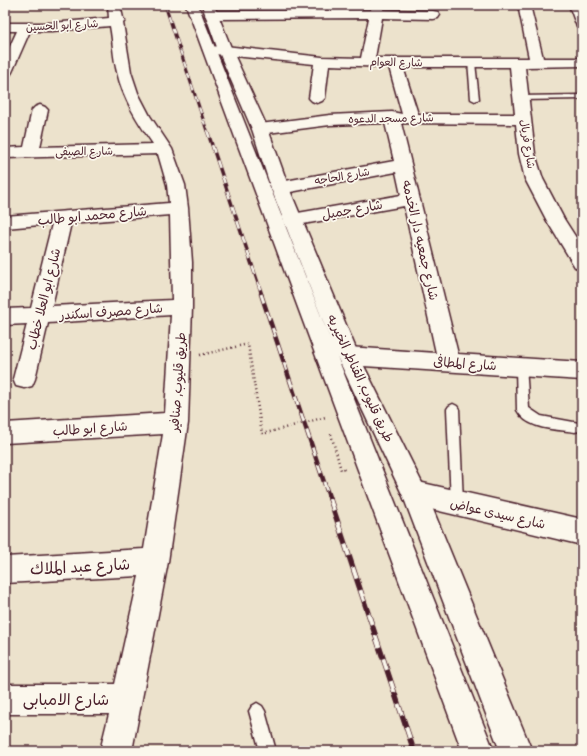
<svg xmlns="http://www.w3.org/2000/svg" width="587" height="756" font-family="Delius,'Playpen Sans Arabic',sans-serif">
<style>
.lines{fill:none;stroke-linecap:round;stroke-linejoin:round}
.lane-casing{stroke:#4a1f2b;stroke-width:3}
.street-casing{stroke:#4a1f2b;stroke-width:3}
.secondary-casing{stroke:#4a1f2b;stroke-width:3}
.path{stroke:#4a1f2b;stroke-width:2.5;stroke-dasharray:1 3;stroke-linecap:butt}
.lane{fill:#fbf7ec;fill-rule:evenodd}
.street{fill:#fbf7ec;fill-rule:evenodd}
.secondary{fill:#fbf7ec;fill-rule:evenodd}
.rail-far3-casing{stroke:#4a1f2b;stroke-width:3}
.rail-far2-casing{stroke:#4a1f2b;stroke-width:3.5}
.rail-far1-casing{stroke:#4a1f2b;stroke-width:4.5}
.rail-casing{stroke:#4a1f2b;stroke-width:5.5}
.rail-far3{stroke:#fbf7ec;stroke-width:2;stroke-dasharray:6;stroke-linecap:butt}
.rail-far2{stroke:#fbf7ec;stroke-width:2.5;stroke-dasharray:8;stroke-linecap:butt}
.rail-far1{stroke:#fbf7ec;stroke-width:3;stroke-dasharray:9;stroke-linecap:butt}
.rail{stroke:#fbf7ec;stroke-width:4;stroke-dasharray:12;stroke-linecap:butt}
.path-bridge{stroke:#4a1f2b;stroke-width:2.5;stroke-dasharray:1 3;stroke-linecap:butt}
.labels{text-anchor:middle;stroke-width:3.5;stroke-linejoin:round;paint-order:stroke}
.far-street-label{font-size:11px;fill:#4a1f2b;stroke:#fbf7ec}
.street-label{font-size:13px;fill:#4a1f2b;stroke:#fbf7ec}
.near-street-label{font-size:16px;fill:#4a1f2b;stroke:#fbf7ec}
</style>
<rect width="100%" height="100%" fill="#ece2cc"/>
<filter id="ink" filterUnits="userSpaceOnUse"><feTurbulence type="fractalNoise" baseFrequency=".025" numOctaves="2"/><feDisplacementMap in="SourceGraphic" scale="8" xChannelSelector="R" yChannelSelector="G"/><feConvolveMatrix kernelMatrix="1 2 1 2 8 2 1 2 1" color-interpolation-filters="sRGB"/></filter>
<g filter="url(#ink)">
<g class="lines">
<defs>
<path id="lane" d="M468,61H471L475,63L479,99L475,101L471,99Z
M582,95V99L521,100L517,98L521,96Z
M521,363L525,364L526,367L529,408L541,416L579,423L581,427L579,431L575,432C556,429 527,430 517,410L516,367L517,364Z
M453,404L457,406L459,409L463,503L461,507L457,509L453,507L451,503L447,409L449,406Z
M257,703L262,706L265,711L276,751H260L249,711L252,706Z"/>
<path id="street" d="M108,5H120L123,18L125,21L123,23L131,72L138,93L150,116L172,149L185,185L188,208L192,262V307L188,423L168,562L132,751H100L109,714H5V684H115L139,576L5,583V557L144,549L163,434L5,443V423L165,413L171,315L48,323L35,379L32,386L24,388L16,386L13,379L27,324L5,325V309L31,308L52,224L5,228V216L169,203L167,185L158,154L5,158V148L24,147L32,110L35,107L40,105L45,107L48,110L40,147L153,144C138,122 123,99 117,72C113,57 113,41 110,26L52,31H30L12,72L10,75L5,76V57L17,31H5V23H52L109,18ZM170,215L172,300L52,306L71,223Z
M372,5H384L383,10L433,11L438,12L440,15L438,18L433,19L382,18L375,58H529L518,5H530L543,58H582V66L525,67L535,154L543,179L564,219L582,247V269L575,267L547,221L525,179L519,154L516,124L401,123L458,354L582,362V380L348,365L340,362L337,356L340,350L348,347L436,353L404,206L292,226L286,224L283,220L286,216L292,214L401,195L396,172L280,194L274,192L271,188L274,184L280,182L394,161L385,123L330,125L260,134L254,132L252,129L254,126L260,124L330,115L392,112L402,114L389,67L329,65L325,98L322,101L317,103L312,101L309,98L314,64L205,53L203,50L205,47L225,46L322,57L361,58L369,18L212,19L207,18L205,15L207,12L212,11L371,10ZM403,67H510L515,114H418Z
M569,5H581L582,28L577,27Z
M414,481L582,519V545L414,505L405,501L402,493L405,485Z"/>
<path id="secondary" d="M186,5H198L334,349L271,188L252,129L218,50L202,5H214L232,50L268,129L289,188L359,356L423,485L532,751H500L403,496L337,356L494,751H462Z"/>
</defs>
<use href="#lane" class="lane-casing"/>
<use href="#street" class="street-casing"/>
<use href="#secondary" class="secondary-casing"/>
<path class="path" d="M200,355L248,344L262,434
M331,434L341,470L347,468"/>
<use href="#lane" class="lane"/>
<use href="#street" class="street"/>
<use href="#secondary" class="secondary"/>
<defs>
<path id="rail-far3" d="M165,5L207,131"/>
<path id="rail-far2" d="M207,130L262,295"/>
<path id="rail-far1" d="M261,294L330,500"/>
<path id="rail" d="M330,499L414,751"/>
</defs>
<use href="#rail-far3" class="rail-far3-casing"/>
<use href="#rail-far2" class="rail-far2-casing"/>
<use href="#rail-far1" class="rail-far1-casing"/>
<use href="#rail" class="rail-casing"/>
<use href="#rail-far3" class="rail-far3"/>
<use href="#rail-far2" class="rail-far2"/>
<use href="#rail-far1" class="rail-far1"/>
<use href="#rail" class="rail"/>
<path class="path-bridge" d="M262,434L326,417"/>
</g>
</g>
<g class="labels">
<g class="far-street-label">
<text transform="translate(62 25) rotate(-3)" y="4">شارع ابو الحسين</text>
<text transform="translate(396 62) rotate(1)" y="4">شارع العوام</text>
<text transform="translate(391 118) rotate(-1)" y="4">شارع مسجد الدعوه</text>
<text transform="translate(528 144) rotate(81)" y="4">شارع فريال</text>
<text transform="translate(84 151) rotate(-1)" y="4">شارع الصيفى</text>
<text transform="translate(342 176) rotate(-10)" y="4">شارع الحاجه</text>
</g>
<g class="street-label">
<text transform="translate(352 209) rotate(-10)" y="5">شارع جميل</text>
<text transform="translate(92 215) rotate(-5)" y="5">شارع محمد ابو طالب</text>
<text transform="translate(421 240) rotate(77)" y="5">شارع جمعيه دار الخدمه</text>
<text transform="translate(43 299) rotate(-76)" y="5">شارع ابو العلا خطاب</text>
<text transform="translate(111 311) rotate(-4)" y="5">شارع مصرف اسكندر</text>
<text transform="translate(465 363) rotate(4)" y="5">شارع المطافى</text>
<text transform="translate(361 378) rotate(65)" y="5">طريق قليوب, القناطر الخيريه</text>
<text transform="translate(177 382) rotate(-86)" y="5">طريق قليوب, صنافير</text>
<text transform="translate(90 428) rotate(-4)" y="5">شارع ابو طالب</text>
<text transform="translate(498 513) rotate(13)" y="5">شارع سيدى عواض</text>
</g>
<g class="near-street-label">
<text transform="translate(80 566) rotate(-3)" y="6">شارع عبد الملاك</text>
<text x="66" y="705">شارع الامبابى</text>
</g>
</g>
<rect width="587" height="756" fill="none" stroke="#fbf7ec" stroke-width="20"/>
<rect x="10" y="10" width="567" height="736" fill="none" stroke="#4a1f2b" stroke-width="1.5" filter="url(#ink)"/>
</svg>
